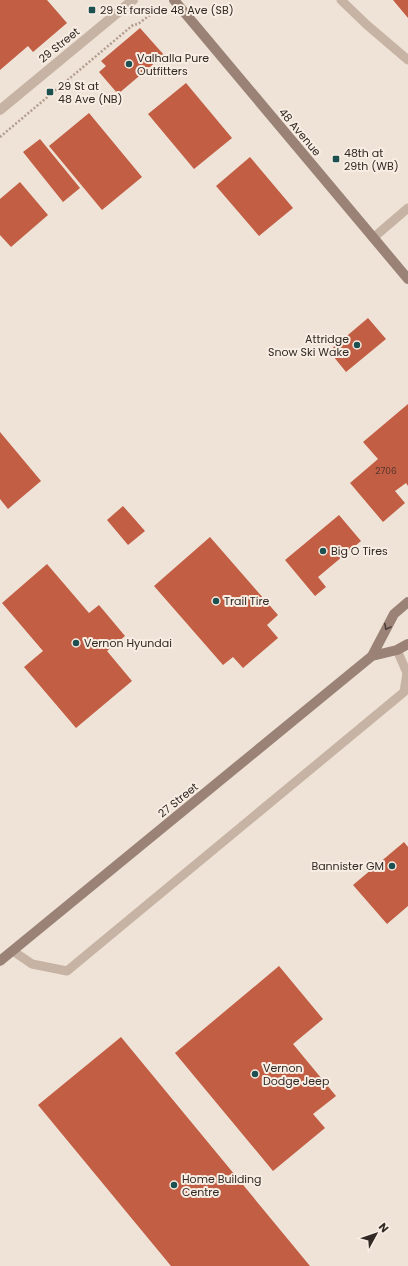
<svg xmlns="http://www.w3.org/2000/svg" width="408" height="1266" font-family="Poppins,sans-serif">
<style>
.building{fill:#c15e44}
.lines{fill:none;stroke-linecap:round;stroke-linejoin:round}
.path{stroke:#b29d8e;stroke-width:2.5;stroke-dasharray:2 2;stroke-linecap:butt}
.service{stroke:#c6b3a4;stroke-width:9}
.minor{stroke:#c6b3a4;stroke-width:10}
.secondary{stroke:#9a8276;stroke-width:10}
.oneway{stroke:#4c3f39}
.poi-dot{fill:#1d5051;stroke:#f8ede3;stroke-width:1.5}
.labels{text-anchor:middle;stroke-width:4;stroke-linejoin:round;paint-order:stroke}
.number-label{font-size:9px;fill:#56362d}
.poi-label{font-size:11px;fill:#322925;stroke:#f8ede3;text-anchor:start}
.street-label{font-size:11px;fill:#322925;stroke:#f8ede3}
</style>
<rect width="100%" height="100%" fill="#efe3d7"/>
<path class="building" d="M0,0H47L67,23L33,52L28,46L0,70Z
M393,0H408V18Z
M140,28L164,55L118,94L99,72L106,66L101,61Z
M186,83L232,138L194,169L148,114Z
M89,113L142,177L102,210L49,146Z
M40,139L80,188L63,202L23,152Z
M250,157L293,208L259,236L216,186Z
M20,182L48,215L11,247L0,235V199Z
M368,318L386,339L346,372L329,351Z
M408,404V486L406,483L395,491L405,503L383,522L350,483L378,459L363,442Z
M0,432L41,481L8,509L0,499Z
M123,506L145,531L128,545L107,520Z
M339,515L361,541L318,577L326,587L315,596L285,560Z
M210,537L278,615L267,625L278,638L243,668L233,657L223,665L154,586Z
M47,564L89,613L99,605L125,636L107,651L132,681L76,728L24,667L43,651L2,603Z
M404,842L408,847V906L387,924L353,885Z
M279,966L323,1019L293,1044L336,1096L313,1114L325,1128L273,1171L175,1053Z
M121,1037L310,1266H171L38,1105Z"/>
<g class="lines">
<path class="path" d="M0,137L133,25L138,24L162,6"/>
<path class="service" d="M341,0L367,25L408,60
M373,238L408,208
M13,951L32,964L67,971L404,692L407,673L397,650"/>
<path class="minor" d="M0,110L133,0"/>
<path class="secondary" d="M174,0L408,279
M372,656L397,650L408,644
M0,961L372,656L394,614L408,602"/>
</g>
<defs><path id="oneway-chevron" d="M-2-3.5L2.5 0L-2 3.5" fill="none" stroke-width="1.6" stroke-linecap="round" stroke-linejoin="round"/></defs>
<use class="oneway" href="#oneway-chevron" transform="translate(387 627) rotate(118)"/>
<g class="poi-dot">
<rect x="88" y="6" width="8" height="8" rx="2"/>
<circle cx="129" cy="64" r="4"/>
<rect x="46" y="88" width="8" height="8" rx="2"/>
<rect x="332" y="155" width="8" height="8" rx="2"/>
<circle cx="357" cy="345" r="4"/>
<circle cx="323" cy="551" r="4"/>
<circle cx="216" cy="601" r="4"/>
<circle cx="76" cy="643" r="4"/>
<circle cx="392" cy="866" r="4"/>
<circle cx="255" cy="1074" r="4"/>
<circle cx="174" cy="1185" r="4"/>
</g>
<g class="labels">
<g class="number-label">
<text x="386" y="474">2706</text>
</g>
<g class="poi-label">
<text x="100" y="14">29 St farside 48 Ave (SB)</text>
<text x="137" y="62">Valhalla Pure<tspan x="137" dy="13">Outfitters</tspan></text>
<text x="58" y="90">29 St at<tspan x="58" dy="13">48 Ave (NB)</tspan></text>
<text x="344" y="157">48th at<tspan x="344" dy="13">29th (WB)</tspan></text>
<text x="349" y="343" text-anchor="end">Attridge<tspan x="349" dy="13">Snow Ski Wake</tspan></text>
<text x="331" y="555">Big O Tires</text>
<text x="224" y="605">Trail Tire</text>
<text x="84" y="647">Vernon Hyundai</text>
<text x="384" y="870" text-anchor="end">Bannister GM</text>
<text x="263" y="1072">Vernon<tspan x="263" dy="13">Dodge Jeep</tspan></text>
<text x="182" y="1183">Home Building<tspan x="182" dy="13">Centre</tspan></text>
</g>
<g class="street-label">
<text transform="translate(59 45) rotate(-39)" y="4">29 Street</text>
<text transform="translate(300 132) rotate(50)" y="4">48 Avenue</text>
<text transform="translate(178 800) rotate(-39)" y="4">27 Street</text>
</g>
</g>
<g transform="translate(376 1234) rotate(50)" stroke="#f8ede3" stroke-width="3" paint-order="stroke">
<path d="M0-3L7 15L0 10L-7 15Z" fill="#322925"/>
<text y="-6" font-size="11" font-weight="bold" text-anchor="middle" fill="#322925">N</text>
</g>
</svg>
